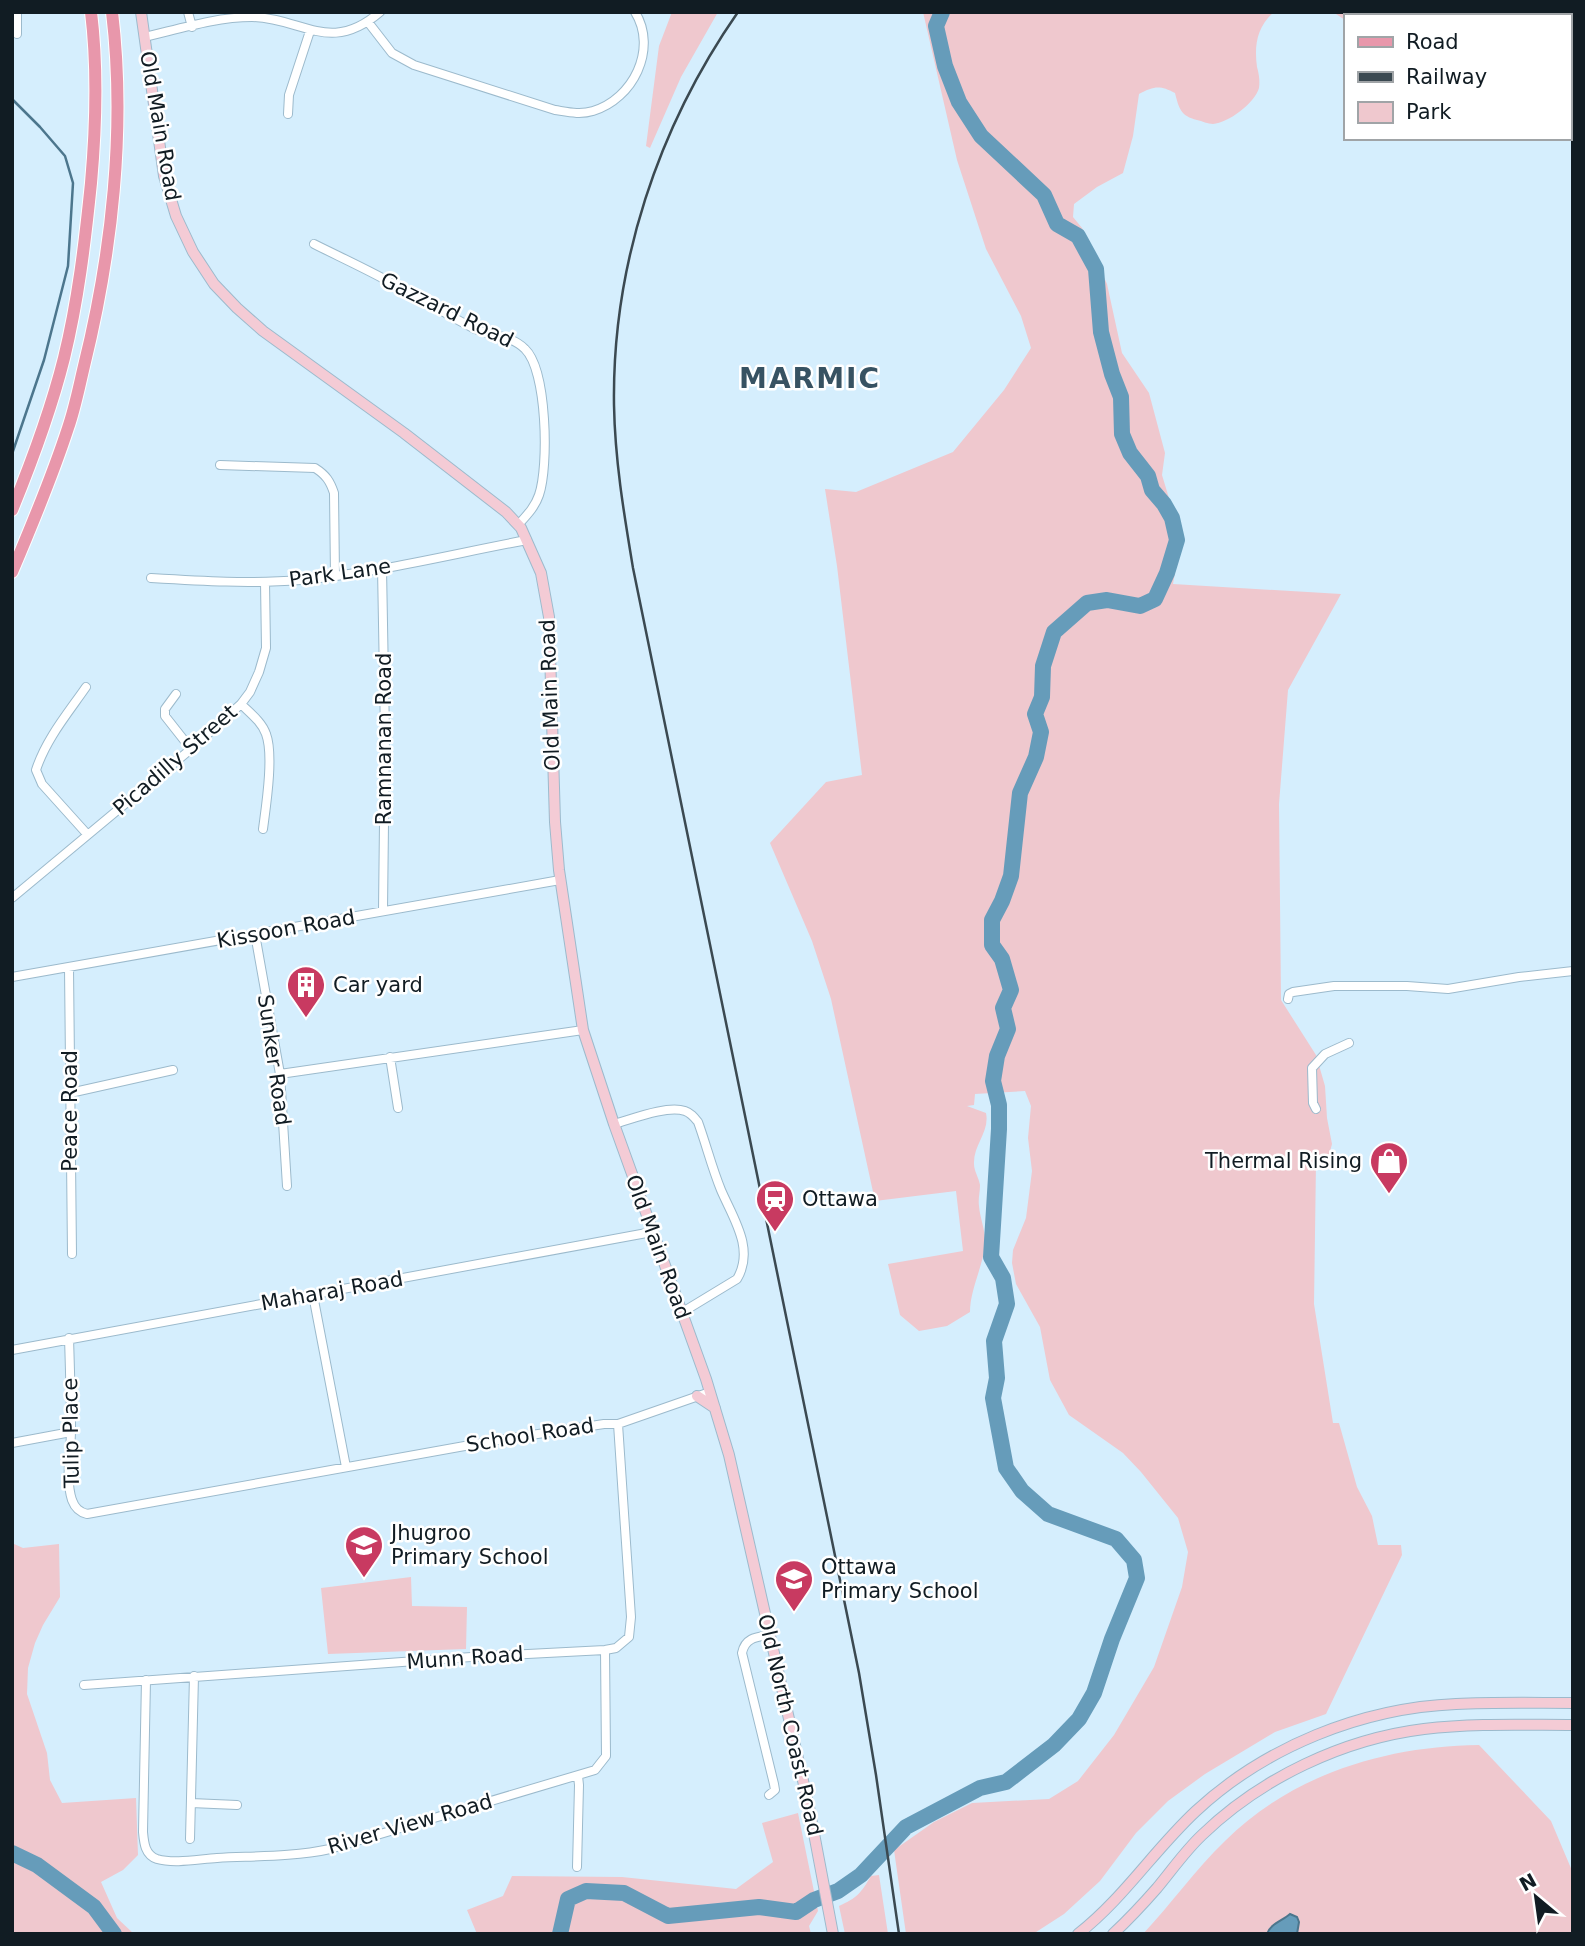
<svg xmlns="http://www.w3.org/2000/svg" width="1585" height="1946" font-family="'DejaVu Sans',sans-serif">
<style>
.green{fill:#efc8ce}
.water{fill:#669cba;stroke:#4c768d;stroke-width:2}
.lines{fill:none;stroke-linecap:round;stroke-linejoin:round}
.stream{stroke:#4c768d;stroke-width:2.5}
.river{stroke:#669cba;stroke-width:16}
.street-casing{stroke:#9cbacc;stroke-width:10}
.secondary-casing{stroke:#9cbacc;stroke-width:12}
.primary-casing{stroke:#fff;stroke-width:14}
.street{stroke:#fff;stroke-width:8}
.secondary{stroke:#f4cbd5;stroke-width:10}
.primary{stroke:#e897ab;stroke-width:12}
.rail{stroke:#3b4951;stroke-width:2.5}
.labels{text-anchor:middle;stroke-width:5;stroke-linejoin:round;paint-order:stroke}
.street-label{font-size:21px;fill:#111c23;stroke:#fff}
.poi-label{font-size:21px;fill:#111c23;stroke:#fff;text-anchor:start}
.district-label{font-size:28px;font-weight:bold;letter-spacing:2px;fill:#375262;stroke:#fff}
</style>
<rect width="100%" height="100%" fill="#d5eefd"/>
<path class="green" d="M672,12H718L681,77L650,148L646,146L659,46Z
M923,12H1274C1257,27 1254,45 1257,67C1259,74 1260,81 1259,88C1255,103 1228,123 1213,124C1208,124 1202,121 1197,120C1181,116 1179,109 1175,93C1160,85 1154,86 1139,94L1133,136L1123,173L1097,187L1074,204L1073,217L1082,228L1107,284L1122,353L1149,393L1165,453L1162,475L1178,528L1179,550L1173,584L1341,594L1288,690L1279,804L1281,1000L1316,1055L1325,1086L1327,1118L1332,1144L1327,1163H1316L1314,1304L1333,1423H1339L1357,1487L1372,1516L1378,1545H1401L1402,1555L1326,1714L1275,1732L1205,1774L1168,1801L1136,1833L1100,1881L1064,1914L1033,1934H906L894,1850L934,1822L972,1803L1049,1799L1078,1781L1114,1735L1154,1667L1182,1587L1188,1552L1178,1518L1141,1472L1123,1453L1069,1415L1050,1380L1040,1327L1016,1284L1012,1263L1013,1250L1026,1218L1032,1171L1028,1138L1031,1106L1025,1091L975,1094L974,1105L967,1106L986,1113C990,1132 973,1145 974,1164C974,1171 979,1178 980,1185C980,1192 978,1199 979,1206C980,1219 986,1231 985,1244C983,1267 970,1289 970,1312L947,1326L919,1331L900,1315L888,1264L963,1251L956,1191L875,1201L831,999L812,941L770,843L826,782L862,775L837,566L825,489L856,492L953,452L1004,390L1031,348L1021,316L986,249L957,160Z
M1333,12H1559L1562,16H1345V20Z
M12,1543L23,1548L59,1544L60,1597L43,1625L35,1643L28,1668L27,1694L47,1753L50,1780L62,1803L136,1798L138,1855L123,1870L101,1882L117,1918L134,1934H12Z
M411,1577L412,1606L467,1607L466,1649L328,1654L321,1588Z
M1479,1745L1551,1821L1573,1873V1934H1297L1299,1922L1297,1917L1290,1914C1282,1921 1271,1924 1267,1934H1143C1171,1904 1195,1870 1225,1841C1292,1774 1387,1746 1479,1745Z
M798,1813L818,1911L809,1926L811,1934H477L467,1910L503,1896L512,1876L622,1877L736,1889L773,1862L762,1823Z
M879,1875L888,1934H845L839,1906C857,1898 861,1893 871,1876Z"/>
<path class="water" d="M1290,1914L1297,1917L1299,1922L1297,1934H1267C1270,1924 1282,1921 1290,1914Z"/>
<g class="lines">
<path class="stream" d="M12,99L40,127L65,156L73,183L68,266L44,360L12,454"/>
<path class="river" d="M1543,12L1547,16
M1569,44L1573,49
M12,1853L37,1865L94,1907L114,1934
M560,1934L568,1899L586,1891L624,1893L668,1916L759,1907L796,1912L814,1900L838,1891L861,1875L906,1827L980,1788L1006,1782L1054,1745L1079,1719L1094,1693L1112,1639L1137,1578L1134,1560L1116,1539L1048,1514L1022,1491L1006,1468L993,1398L997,1378L994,1341L1007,1304L1003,1278L991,1257L999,1129V1105L993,1081L997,1056L1008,1029L1003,1008L1011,990L1002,959L992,945V920L1002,901L1011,876L1020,793L1036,757L1041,732L1035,714L1042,697L1043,666L1054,632L1087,603L1107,600L1140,606L1155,599L1167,573L1177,540L1172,518L1164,504L1152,490L1148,476L1130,453L1122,434L1121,397L1112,374L1101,332L1096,269L1078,236L1057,224L1044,195L981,136L959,102L945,66L936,26L942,12"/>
<defs>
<path id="street" d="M188,12L192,27
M368,22L392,53L414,65L555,110C568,112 580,115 593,111C633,99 658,49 635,12
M17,34V12
M145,37C179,29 216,17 252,17C303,18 330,55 380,12
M288,114L289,95L310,31
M314,244C338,256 362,267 386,280C416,295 445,314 475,329C491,336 511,335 525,349C547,370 549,466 539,495C535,507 527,515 518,525
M220,465L315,468C326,475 330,481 334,493L335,575
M382,568L385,735L383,911
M151,578C201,581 251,584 301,580C377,573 452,554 527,540
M86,687C68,713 46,739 36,770L42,784L87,834
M176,694L165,709V716L191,749
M241,704C250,713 262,722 266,734C274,755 266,806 263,829
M12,898L191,749L241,704L250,692L259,672L266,648L265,582
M255,934L280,1074L287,1186
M69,968L72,1254
M12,977L560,880
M1288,999L1289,994L1293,992L1334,986H1407L1448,989L1519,977L1573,971
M390,1057L398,1108
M280,1074L583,1030
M70,1093L173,1070
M1316,1109L1313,1103L1312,1068L1325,1054L1349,1043
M614,1124C632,1119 667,1105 685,1111C691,1113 694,1117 698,1122C706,1144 712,1168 721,1190C733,1218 755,1249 737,1279L681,1313
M313,1295L346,1467
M69,1338C70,1369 71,1400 71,1430C71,1453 65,1478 72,1500C75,1508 79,1512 87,1514L498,1440L604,1424H618L710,1392
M12,1350L652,1232
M12,1443L71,1432
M146,1680L143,1832C144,1843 145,1855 157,1859C175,1864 199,1859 217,1858C254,1856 293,1857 330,1849L595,1770L606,1756L605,1650
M84,1685L471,1657L605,1650L616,1648L629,1637L631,1617L618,1424
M769,1795L775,1790L774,1784L742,1653C745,1638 756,1637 769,1635
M191,1803L237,1805
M190,1839L194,1676
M577,1867L579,1785L578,1776"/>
<path id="secondary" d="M141,12L164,176L176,216L193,252L214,284L237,308L263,331L404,433L506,512L521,528L541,573L549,617L555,822L559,870L583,1030L614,1124L706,1379L729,1455L809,1807L833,1934
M697,1396L715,1408
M1078,1934C1124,1898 1154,1850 1196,1811C1265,1747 1361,1708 1456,1704C1495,1702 1534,1703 1573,1703
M1113,1934C1129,1919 1143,1904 1157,1888C1172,1870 1185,1851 1202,1835C1261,1778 1343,1739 1424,1729C1473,1723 1523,1725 1573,1725"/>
<path id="primary" d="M12,510C32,461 51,410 64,358C78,301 85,242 91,183C96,127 98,69 91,12
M12,572C32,525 52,477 68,428C75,408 79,387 84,366C112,253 126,128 112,12"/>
</defs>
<use href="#street" class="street-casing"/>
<use href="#secondary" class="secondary-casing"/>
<use href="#primary" class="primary-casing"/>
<use href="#street" class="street"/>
<use href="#secondary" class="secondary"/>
<use href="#primary" class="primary"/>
<path class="rail" d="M738,12C658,127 612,265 614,405C615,461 624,514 633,568L859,1673L876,1775L899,1934"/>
</g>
<defs>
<symbol id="building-pin" viewBox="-11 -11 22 30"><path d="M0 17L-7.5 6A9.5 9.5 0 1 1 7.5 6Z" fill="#c83a61" stroke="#fff"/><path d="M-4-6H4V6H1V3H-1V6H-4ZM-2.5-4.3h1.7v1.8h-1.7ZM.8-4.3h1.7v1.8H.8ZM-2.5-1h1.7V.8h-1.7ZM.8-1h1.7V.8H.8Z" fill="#fff"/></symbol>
<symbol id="shop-pin" viewBox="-11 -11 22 30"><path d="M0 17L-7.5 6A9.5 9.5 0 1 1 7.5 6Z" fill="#c83a61" stroke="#fff"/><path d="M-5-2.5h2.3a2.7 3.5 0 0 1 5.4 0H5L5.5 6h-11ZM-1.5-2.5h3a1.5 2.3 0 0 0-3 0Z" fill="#fff"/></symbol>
<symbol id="station-pin" viewBox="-11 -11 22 30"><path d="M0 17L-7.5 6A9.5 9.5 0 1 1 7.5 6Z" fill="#c83a61" stroke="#fff"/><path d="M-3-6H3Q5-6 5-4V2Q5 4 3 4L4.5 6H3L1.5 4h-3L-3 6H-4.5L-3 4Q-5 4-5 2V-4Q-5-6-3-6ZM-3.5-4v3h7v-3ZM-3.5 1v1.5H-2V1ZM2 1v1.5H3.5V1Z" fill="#fff"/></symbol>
<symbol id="school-pin" viewBox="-11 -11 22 30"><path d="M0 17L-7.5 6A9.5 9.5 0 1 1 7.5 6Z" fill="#c83a61" stroke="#fff"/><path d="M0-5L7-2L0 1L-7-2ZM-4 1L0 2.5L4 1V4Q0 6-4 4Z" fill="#fff"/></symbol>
</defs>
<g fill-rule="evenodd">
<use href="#building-pin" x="284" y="963" width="44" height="60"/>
<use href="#shop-pin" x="1367" y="1139" width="44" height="60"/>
<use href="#station-pin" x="753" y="1177" width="44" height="60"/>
<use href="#school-pin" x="342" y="1523" width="44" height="60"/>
<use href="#school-pin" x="772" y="1557" width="44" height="60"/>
</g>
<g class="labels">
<g class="street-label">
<text transform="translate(160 126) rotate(80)" y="7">Old Main Road</text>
<text transform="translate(447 310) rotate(26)" y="7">Gazzard Road</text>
<text transform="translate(340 573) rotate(-8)" y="7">Park Lane</text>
<text transform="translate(550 695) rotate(-92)" y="7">Old Main Road</text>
<text transform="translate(384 739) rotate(-90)" y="7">Ramnanan Road</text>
<text transform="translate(175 760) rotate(-41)" y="7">Picadilly Street</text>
<text transform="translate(286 929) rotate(-10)" y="7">Kissoon Road</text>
<text transform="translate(274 1060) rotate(82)" y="7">Sunker Road</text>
<text transform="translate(70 1111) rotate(-90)" y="7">Peace Road</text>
<text transform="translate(658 1247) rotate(70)" y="7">Old Main Road</text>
<text transform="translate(332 1291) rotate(-10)" y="7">Maharaj Road</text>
<text transform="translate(71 1433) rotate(-91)" y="7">Tulip Place</text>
<text transform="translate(530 1435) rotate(-9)" y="7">School Road</text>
<text transform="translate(465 1658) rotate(-4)" y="7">Munn Road</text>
<text transform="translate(790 1725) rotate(77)" y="7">Old North Coast Road</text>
<text transform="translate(410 1824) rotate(-16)" y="7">River View Road</text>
</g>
<g class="poi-label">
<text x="333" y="992">Car yard</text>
<text x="1362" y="1168" text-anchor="end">Thermal Rising</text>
<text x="802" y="1206">Ottawa</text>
<text x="391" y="1540">Jhugroo<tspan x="391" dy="24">Primary School</tspan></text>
<text x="821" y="1574">Ottawa<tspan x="821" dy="24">Primary School</tspan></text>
</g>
<g class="district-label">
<text x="810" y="388">MARMIC</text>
</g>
</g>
<rect width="1585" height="1946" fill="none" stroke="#111c23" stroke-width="28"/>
<rect x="1344" y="14" width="228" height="126" fill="#ffffff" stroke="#a0a4a7" stroke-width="2"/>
<rect x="1358" y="37" width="35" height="10" fill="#e897ab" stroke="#a0a4a7" stroke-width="2"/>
<text x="1406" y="49" font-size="21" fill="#111c23">Road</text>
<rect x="1358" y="72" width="35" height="10" fill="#3b4951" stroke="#a0a4a7" stroke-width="2"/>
<text x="1406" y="84" font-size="21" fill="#111c23">Railway</text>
<rect x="1358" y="102" width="35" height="21" fill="#efc8ce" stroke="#a0a4a7" stroke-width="2"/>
<text x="1406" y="119" font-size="21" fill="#111c23">Park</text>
<g transform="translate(1536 1897) rotate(331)" stroke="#ffffff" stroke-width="5" paint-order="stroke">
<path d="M0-5L12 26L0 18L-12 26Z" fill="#111c23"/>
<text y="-10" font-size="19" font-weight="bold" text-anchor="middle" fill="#111c23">N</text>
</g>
</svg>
